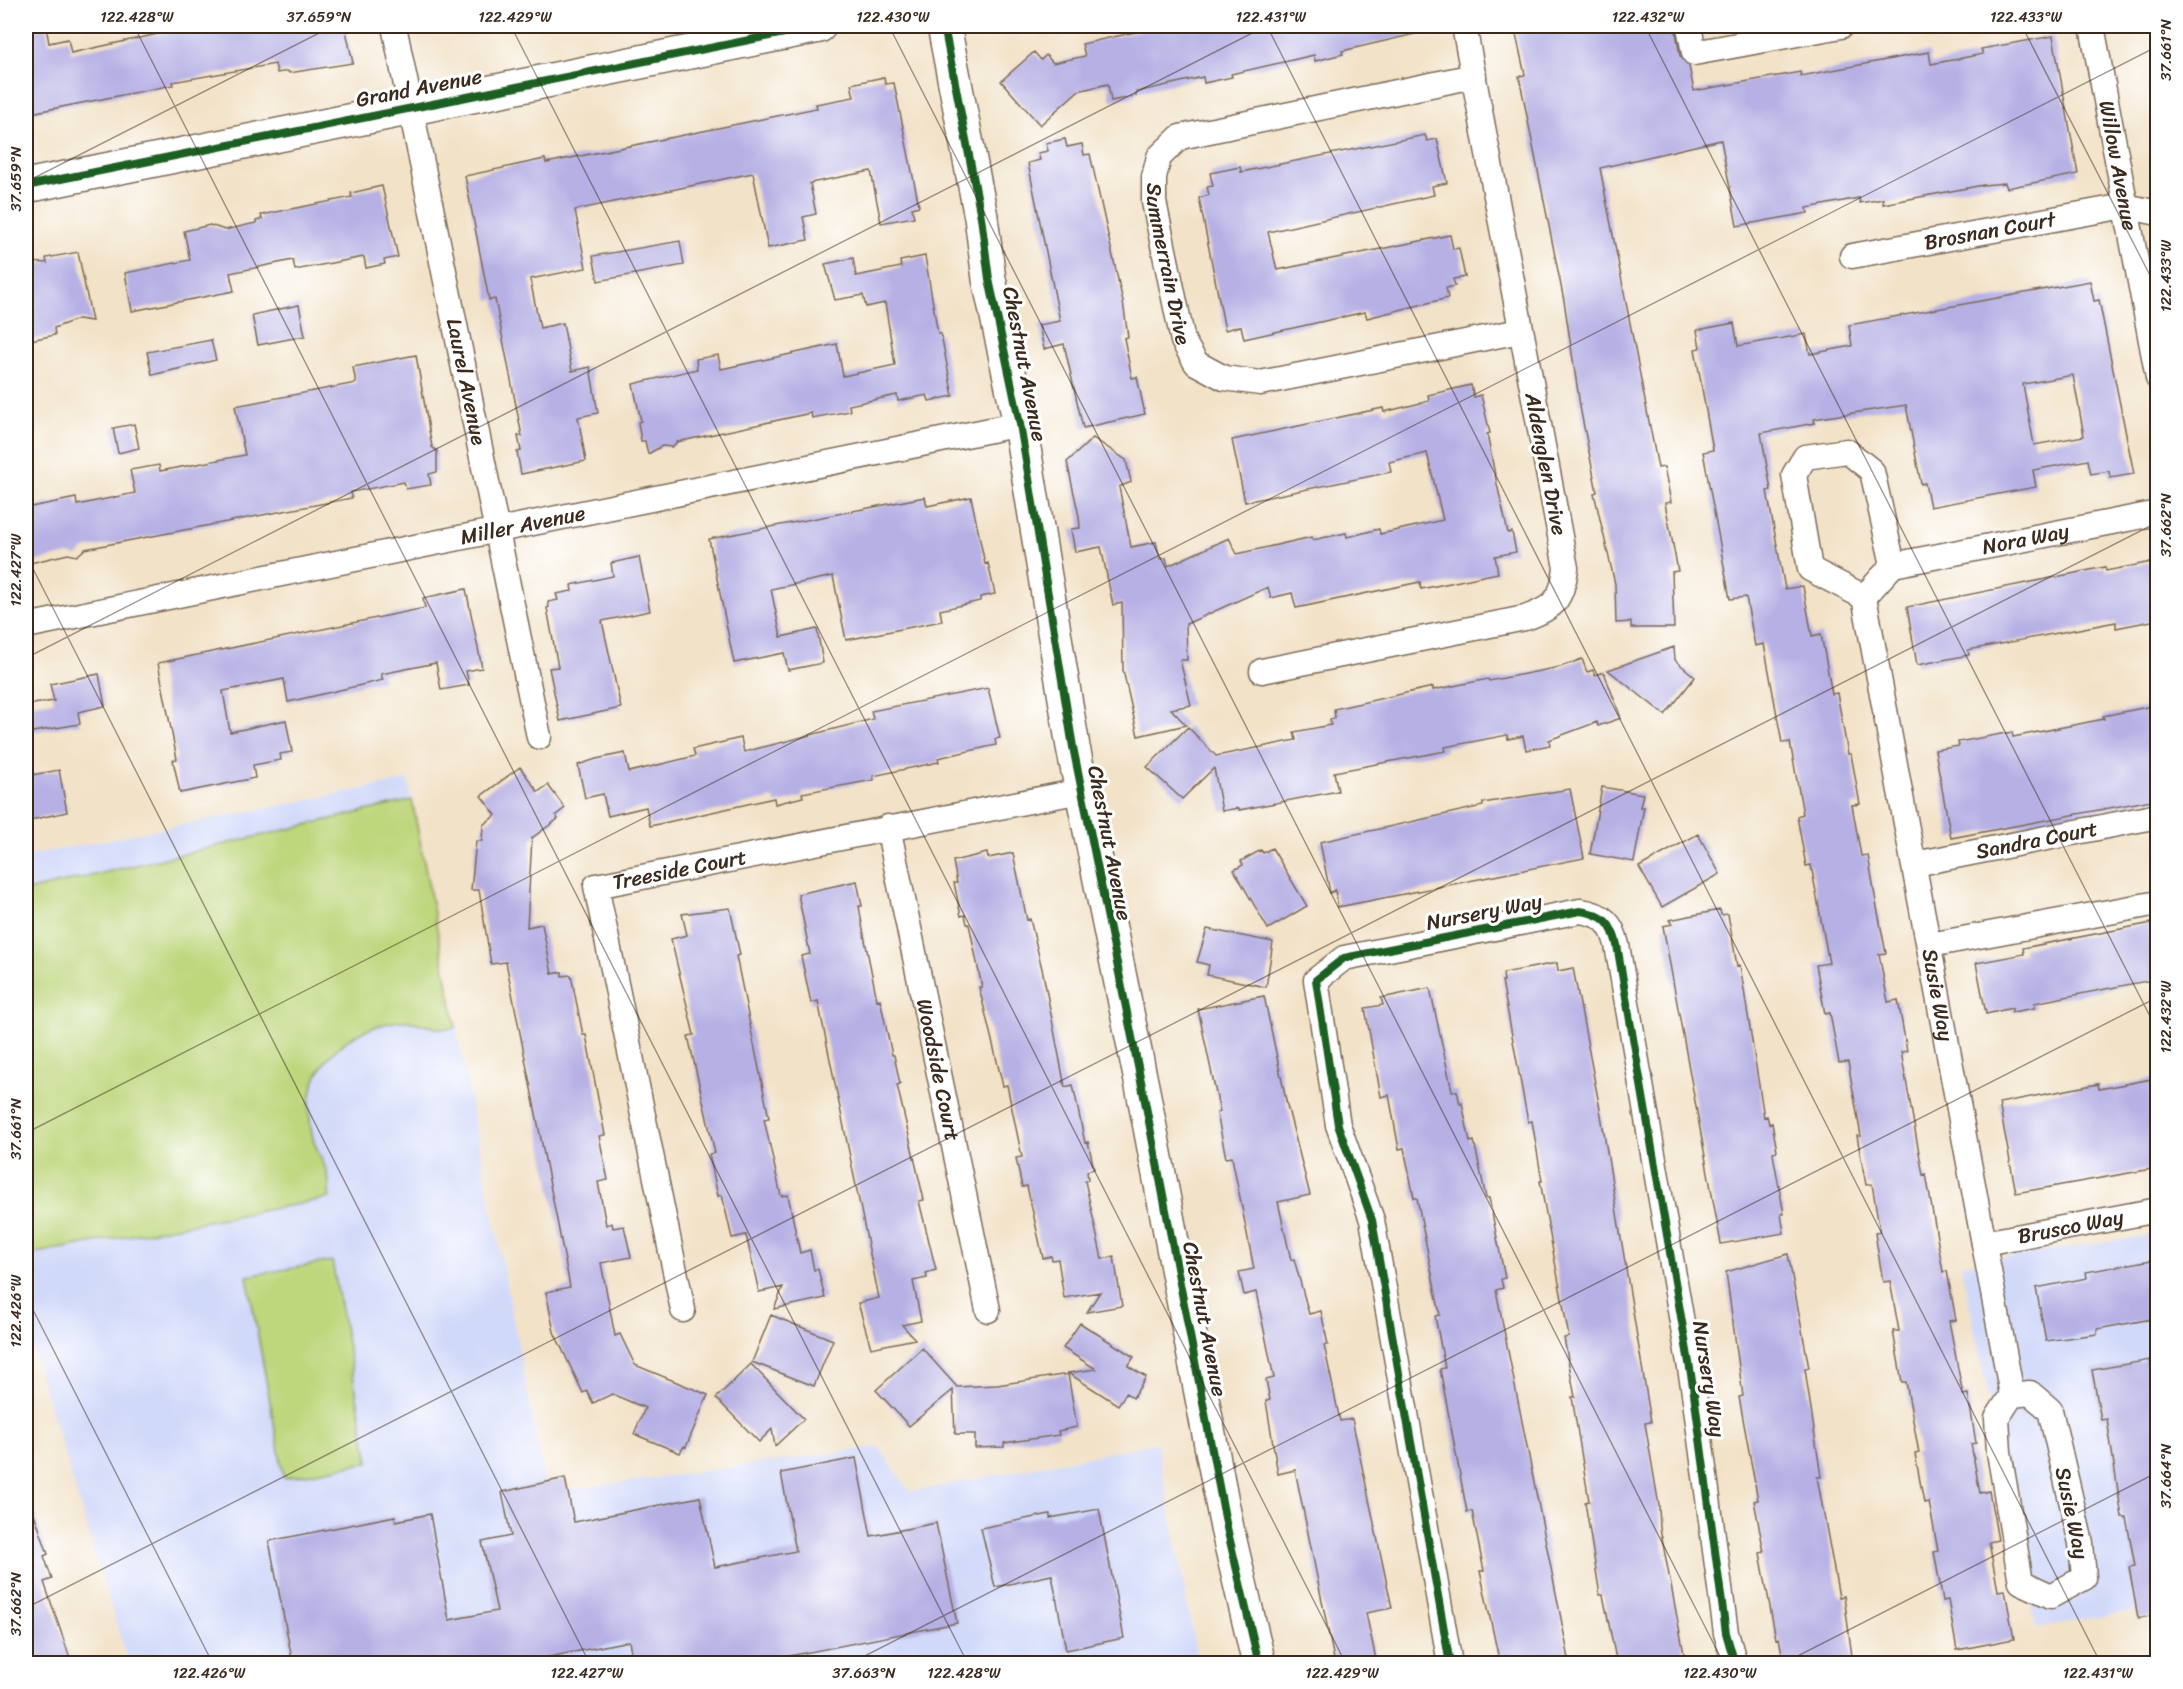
<svg xmlns="http://www.w3.org/2000/svg" width="2183" height="1689" font-family="Sriracha,sans-serif">
<style>
.built{fill:#d1d9f9}
.green{fill:#bed67b;stroke:#7c804c;stroke-width:1.5}
.building{fill:#b6b0e4;fill-rule:evenodd}
.lines{fill:none;stroke-linecap:round;stroke-linejoin:round}
.minor-casing{stroke:#7b6a59;stroke-width:27}
.secondary-casing{stroke:#7b6a59;stroke-width:36}
.minor{stroke:#fff;stroke-width:24}
.secondary{stroke:#fff;stroke-width:33}
.cycleway-casing{stroke:#fff;stroke-width:11}
.cycleway{stroke:#1b5e20;stroke-width:8}
.ticks{fill:none;stroke:#3b2a1e;stroke-width:1.5;stroke-opacity:0.45}
.labels{text-anchor:middle;stroke-width:6;stroke-linejoin:round;paint-order:stroke}
.street-label{font-size:21px;fill:#3b2a1e;stroke:#fff}
.neatline{fill:none;stroke:#3b2a1e;stroke-width:2}
.ticks-label{font-size:15px;text-anchor:middle;fill:#3b2a1e}
</style>
<rect width="100%" height="100%" fill="#fff"/>
<filter id="ink" filterUnits="userSpaceOnUse"><feTurbulence type="fractalNoise" baseFrequency=".0167" numOctaves="2"/><feDisplacementMap in="SourceGraphic" scale="12" xChannelSelector="R" yChannelSelector="G"/><feConvolveMatrix kernelMatrix="1 2 1 2 8 2 1 2 1" color-interpolation-filters="sRGB"/></filter>
<filter id="wash" filterUnits="userSpaceOnUse"><feTurbulence type="fractalNoise" baseFrequency=".008" numOctaves="4" result="noise"/><feDisplacementMap in="SourceGraphic" scale="24" xChannelSelector="R" yChannelSelector="G"/><feGaussianBlur stdDeviation="1.35" result="paint"/><feColorMatrix in="noise" values="0 0 0 0 0 0 0 0 0 0 0 0 0 0 0 0 0 1.4 0 .05"/><feComposite in="paint" operator="in"/></filter>
<g filter="url(#wash)">
<rect width="100%" height="100%" fill="#f2e2c7"/>
<path class="built" d="M408,780L547,1493L879,1447L910,1492L1157,1443L1198,1663H128L26,1328V856Z
M2157,1234V1607L2036,1628L1961,1264Z"/>
<path class="green" d="M412,800L456,1027C436,1034 418,1018 398,1021C335,1032 296,1077 314,1142C318,1153 325,1164 328,1176C330,1183 328,1191 330,1198L32,1254L26,1232V891Z
M332,1261L369,1462L284,1478L247,1276Z"/>
<g id="blocks">
<path class="building" d="M194,26H345L353,63L289,73L288,71L277,73L275,64L172,82L173,85L31,113L30,105L26,106V31L46,27L49,43L68,39L71,53Z
M1162,26H1414L1415,34L1342,51L1343,54L1315,61L1314,55L1231,74L1232,77L1204,83L1203,77L1136,92V96L1111,101L1108,84L1078,91L1040,125L1001,81L1034,52L1041,60L1046,55L1053,63L1085,56L1082,44Z
M1520,26H1675L1680,56L1689,66L1694,91L1800,72L1801,76L1929,52L1931,64L1983,54L1981,49L2053,36L2078,174L2007,188L2005,183L1983,185L1883,204V199L1860,203L1859,198L1807,208L1808,213L1737,226L1721,140L1600,168L1658,468L1664,467L1671,502L1665,503L1678,571L1672,572L1674,628H1631V622L1616,623L1615,584L1594,493L1597,492L1581,412L1564,301L1519,76L1525,75L1515,30L1520,29Z
M884,77L885,84L894,83L919,206L912,208L914,217L881,223L871,171L810,183L816,214L803,217L808,240L768,248L753,173L575,210L586,268L530,279L540,328L563,323L572,371L590,367L598,413L578,417L586,461L521,474L517,452L521,451L518,436H522L495,299L489,300L465,176L545,159L546,163L817,108L816,104L854,97L851,84Z
M1425,135L1427,141L1437,139L1447,183L1432,186L1434,195L1268,232L1277,270L1450,235L1453,249L1459,248L1465,277L1453,279L1455,286L1446,288L1448,298L1367,318L1365,312L1244,339L1241,326L1225,330L1199,198L1209,195L1207,187L1213,186L1210,173L1240,167L1241,172Z
M1065,139L1067,147L1082,144L1084,155L1090,154L1123,302L1128,337L1124,338L1132,378L1137,377L1145,414L1083,428L1064,344L1044,349L1039,325L1060,321L1028,163L1040,160L1038,153L1048,151L1046,143Z
M382,186L398,257L384,260L385,264L366,268L364,257L295,270L293,260L230,273L234,291L132,311L125,273L190,260L184,231L210,225L225,230L256,223V221L262,219L261,215L352,197L351,193Z
M680,241L684,265L598,281L593,256Z
M78,252L92,321L78,319L54,328L55,335L26,341V262L47,263L46,258Z
M925,256L938,334H941L953,396L929,401L927,395L898,401L897,395L849,405L850,411L812,418L811,413L677,442L672,447L662,446L648,454L645,441H641L638,422L641,421L633,384L697,369L696,359L718,355L721,369L837,344L843,376L895,365L885,303L866,307L863,295L835,300L825,264L853,258L856,276L901,267L900,261Z
M2090,281L2094,301L2099,300L2134,474L2110,478L2109,471L2091,474L2088,460L2033,470L2036,487L1930,507L1925,483L1921,484L1906,405L1826,417L1814,419L1815,423L1761,433L1771,490L1767,491L1785,589L1803,586L1812,636L1821,634L1832,694L1837,693L1848,754H1851L1860,804L1852,805L1861,856L1868,855L1876,902L1886,953L1879,954L1888,1002L1898,1000L1907,1051L1901,1052L1923,1175L1926,1174L1943,1272L1947,1271L1956,1320L1949,1321L1963,1395L1968,1394L1976,1443L1971,1444L1980,1493L1989,1491L1998,1540L1989,1542L1998,1591L2005,1590L2014,1639L1957,1650L1948,1600L1943,1601L1934,1552L1938,1551L1929,1502L1924,1503L1915,1454L1919,1453L1906,1382H1902L1893,1331H1899L1890,1281L1883,1282L1875,1233L1880,1232L1872,1184L1866,1185L1857,1136H1861L1848,1062L1839,1063L1830,1013L1825,1014L1816,965L1829,963L1811,865L1806,866L1797,816L1803,814L1790,742L1782,743L1764,644L1755,646L1746,597L1730,599L1703,452L1713,450L1695,349L1700,348L1697,330L1734,323L1738,346L1806,334L1810,354L1852,346L1849,325ZM2073,375L2084,436L2034,445L2023,384Z
M299,305L305,336L258,345L252,315Z
M211,340L216,360L152,375L147,352Z
M416,355L432,447L437,451V472L429,474L431,485L406,489L404,482L351,492L352,498L85,549L77,556L68,554L26,564V508L76,498L77,505L135,493L130,470L159,465L160,471L245,455L235,406L356,383L353,367Z
M1471,385L1474,397L1481,395L1490,433L1487,434L1495,475L1508,533L1512,532L1516,552L1495,556L1498,573L1421,589L1420,582L1296,608L1292,593L1271,598L1268,587L1186,624L1187,660H1180L1191,705L1171,709L1186,725L1138,736L1123,670L1122,603L1113,605L1101,547L1075,552L1071,529L1080,528L1079,516L1067,462L1093,438L1126,460L1131,482L1119,487L1131,547L1156,542L1160,559L1166,558L1168,566L1229,538L1237,554L1312,537L1313,540L1346,533L1347,537L1379,529L1380,534L1443,520L1427,453L1389,462L1391,472L1245,502L1232,440L1383,408L1384,412L1429,401L1428,395Z
M134,424L139,448L118,453L113,428Z
M925,497L927,506L971,497L985,564L988,563L995,594L980,597V601L940,610L942,621L846,640L833,576L771,589L781,637L817,629L823,663L788,670L784,653L734,663L709,539Z
M639,557L650,611L602,621L621,708L560,721L549,668L558,667L547,608L549,607L548,602L558,600L556,594L572,591L571,585L613,576L611,563Z
M2157,561V620L2116,628V622L1968,650L1969,655L1917,665L1907,607L2105,567L2106,571Z
M466,589L482,668L466,671L469,685L441,690L436,663L381,674L383,680L288,702L284,679L223,691L230,732L286,720L292,752L280,754L281,760L253,765L255,778L180,793L173,760L177,759L158,663L425,608L423,598Z
M1674,647L1675,660L1695,677L1665,715L1608,670Z
M1582,659L1587,672L1593,670L1595,675L1604,672L1621,718L1598,726L1597,722L1549,740L1550,745L1526,750L1523,736L1508,739L1507,735L1445,747L1446,751L1334,772L1338,791L1239,810V808L1222,811L1214,768L1182,799L1147,767L1188,727L1216,756L1296,740L1294,732L1331,725L1330,719L1335,718L1334,709L1433,687V690L1488,679L1489,681L1560,667Z
M99,674L105,706L78,712L80,724L26,733V705L54,701L50,684Z
M988,688L1000,738L995,739L996,745L938,758L939,762L873,776L874,780L802,793L803,797L775,804L774,798L650,826L646,807L608,816L603,794L585,798L578,765L596,759L625,753L629,772L695,756L693,749L741,738L744,752L873,719L871,711Z
M2157,705V799L1951,838L1935,750L1959,746L1958,742L2012,732L2013,737L2104,719L2103,716Z
M520,767L538,792L548,785L565,808L556,815L558,819L532,838L527,927L542,924L552,974L562,972V976L571,975L583,1035H586L605,1135L599,1136L608,1180L598,1182L606,1225L612,1223L613,1228L624,1226L631,1257L601,1263L615,1336L620,1334L635,1365L708,1395L686,1447L684,1446L680,1453L634,1434L645,1408L612,1394L593,1403L587,1391L583,1393L554,1332L546,1292L570,1287L568,1276L506,962L491,964L479,890H471L476,841H482L483,825L496,815L481,796Z
M59,770L67,812L26,821V776Z
M1602,787L1643,794L1640,807H1644L1634,862L1590,854Z
M1570,789L1584,858L1338,907L1335,890L1330,893L1320,842L1483,806V803Z
M1698,834L1720,874L1662,907L1639,867Z
M1272,848L1307,906L1268,929L1234,870L1243,865L1241,861L1261,850L1263,853Z
M987,853L988,858L1013,853L1027,920L1030,919L1043,973L1065,1087L1073,1085L1085,1143L1088,1142L1094,1169L1087,1171L1088,1180L1085,1181L1102,1259L1114,1257L1122,1306L1087,1312L1100,1292L1064,1298L1058,1259L1052,1260L1051,1256L1043,1258L1027,1186L1022,1187L1016,1158L1022,1157L1007,1085L1003,1086L979,987H982L969,924H967L965,915L961,916L954,883H957L953,861Z
M857,881L862,906H859L863,930L877,1000L880,999L892,1055H894L900,1084L897,1085L924,1200L919,1201L936,1270L926,1273L927,1278L913,1281L921,1321L902,1325L915,1339L871,1348L858,1303L879,1298L818,1001L811,1003L801,956L810,954L798,894Z
M730,908L740,955L736,956L769,1118L764,1119L781,1196L788,1195L800,1253L810,1250L814,1270L818,1269L825,1298L774,1309L783,1287L759,1292L746,1235L732,1238L722,1195L718,1196L709,1154L715,1153L688,1036L694,1035L671,939L687,935L682,914Z
M1720,910L1721,915L1728,914L1737,966L1740,965L1764,1117L1767,1116L1769,1124L1772,1123L1777,1151L1773,1152L1774,1160L1784,1214H1781L1784,1233L1721,1244L1663,926L1672,924L1669,920Z
M2157,922V979L2034,1003L2035,1008L2012,1012V1008L1986,1014L1976,963L2024,954L2023,948Z
M1207,929L1273,942L1266,987L1207,975L1209,965L1197,962Z
M1557,963L1558,971L1573,968L1600,1109L1651,1422L1645,1423L1659,1506L1660,1528L1686,1664H1617L1603,1595H1600L1585,1502L1589,1501L1572,1397H1575L1564,1338L1569,1337L1540,1181H1542L1532,1121L1528,1122L1502,981H1504L1503,973Z
M1430,988L1452,1091H1457L1460,1104L1462,1103L1470,1142L1474,1141L1486,1198H1489L1505,1278L1501,1279L1503,1288L1496,1290L1570,1664H1500L1480,1571H1484L1472,1511L1467,1512L1440,1369L1445,1368L1435,1316L1440,1315L1417,1198H1414L1404,1148L1399,1149L1389,1095L1381,1097L1365,1008L1383,1005L1381,998Z
M1264,996L1287,1105L1310,1195L1278,1202L1291,1260L1294,1259L1309,1314L1321,1311L1328,1345H1324L1340,1421L1352,1419L1392,1608L1366,1613L1377,1664H1335L1295,1470L1278,1474L1266,1401L1270,1400L1266,1380L1274,1378L1256,1292L1244,1295L1239,1272L1254,1269L1232,1157L1226,1158L1217,1113L1220,1112L1198,1009Z
M2157,1078V1168L2016,1193L1999,1103L2098,1084L2099,1089Z
M1788,1254L1809,1368L1805,1369L1821,1477H1817L1839,1597L1844,1596L1853,1664H1784L1779,1638L1776,1639L1760,1553L1764,1552L1754,1501L1758,1500L1739,1397L1743,1396L1726,1272Z
M2157,1259V1318L2097,1329V1334L2046,1341L2036,1288L2087,1278L2086,1272Z
M771,1315L833,1340L814,1386L752,1362Z
M1080,1323L1134,1357L1128,1366L1146,1377L1133,1398L1126,1393L1118,1405L1068,1373L1096,1369L1063,1348Z
M922,1348L957,1387L997,1385L1068,1374L1077,1427L1058,1431L1059,1435L1004,1443V1447L975,1448V1434H955L953,1390L909,1426L876,1390Z
M2150,1360L2157,1404V1615L2138,1618L2129,1567L2135,1566L2126,1517H2122L2107,1419L2101,1420L2092,1370Z
M751,1364L804,1419L775,1446L772,1429L759,1442L716,1398Z
M856,1458L871,1536L936,1523L957,1623L779,1658L780,1661L769,1664H633L629,1641L514,1664H293L269,1541L395,1516L396,1521L430,1514L449,1620L497,1611L482,1542L511,1536L502,1492L565,1478L574,1522L700,1497L715,1567L796,1551L781,1473Z
M29,1499L48,1554L44,1556L52,1579L44,1582L72,1664H26V1500Z
M1099,1509L1124,1638L1066,1650L1052,1575L995,1587L981,1528L1050,1514V1518Z"/>
</g>
</g>
<g filter="url(#ink)">
<use href="#blocks" fill-opacity="0" stroke="#7b6a59" stroke-width="1.5"/>
<g class="lines">
<defs>
<g id="minor">
<path id="s1" d="M394,26L539,737"/>
<path d="M1689,26L1694,53L1841,26"/>
<path id="s2" d="M2092,26L2158,378"/>
<path id="s3" d="M1474,76L1180,137L1159,157L1154,177V202L1183,341L1196,363L1224,378L1260,383L1520,331"/>
<path id="s4" d="M1852,256L2125,206L2158,213"/>
<path id="s5" d="M1893,565L2158,513"/>
<path id="s6" d="M1864,597L1810,569L1794,475L1805,457L1847,451L1872,471L1893,565L1864,597L2012,1395"/>
<path id="s7" d="M26,626L1020,424"/>
<path d="M1262,671L1525,618C1555,608 1562,599 1566,568L1464,26"/>
<path id="s8" d="M888,827L988,1310"/>
<path id="s9" d="M1915,864L2158,816"/>
<path d="M1930,945L2158,903"/>
<path id="s10" d="M1984,1243L2158,1210"/>
<path id="s11" d="M683,1310L596,886L1081,791"/>
<path d="M2030,1393L2050,1410L2081,1543L2084,1578L2051,1596L2021,1582L1999,1452L1997,1418L2012,1395Z"/>
<path d="M1450,1664L1372,1220L1338,1125L1316,980L1344,958L1580,911C1603,914 1612,923 1617,945L1693,1386L1726,1633L1735,1664"/>
</g>
<path id="secondary" d="M944,26L981,217L989,279L1020,424L1073,747L1144,1096L1227,1528L1259,1664
M26,186L819,26"/>
</defs>
<use href="#minor" class="minor-casing"/>
<use href="#secondary" class="secondary-casing"/>
<use href="#minor" class="minor"/>
<use href="#secondary" class="secondary"/>
<defs>
<path id="cycleway" d="M944,26L981,217L989,279L1020,424L1073,747L1144,1096L1227,1528L1259,1664
M26,186L819,26
M1450,1664L1372,1220L1338,1125L1316,980L1344,958L1580,911C1603,914 1612,923 1617,945L1693,1386L1726,1633L1735,1664"/>
</defs>
<use href="#cycleway" class="cycleway-casing"/>
<use href="#cycleway" class="cycleway"/>
</g>
</g>
<path class="ticks" d="M134,26L968,1664M511,26L1346,1664M889,26L1724,1664M1267,26L2101,1664M1645,26L2158,1032M2022,26L2158,291M26,182L333,26M26,555L590,1664M26,658L1266,26M26,1133L2158,46M26,1296L213,1664M26,1608L2158,522M849,1664L2158,997M1782,1664L2158,1472"/>
<g class="labels">
<g class="street-label">
<text transform="translate(419 88) rotate(-11)" y="7">Grand Avenue</text>
<text dy="7" stroke="none"><textPath href="#s2" startOffset="142">Willow Avenue</textPath></text>
<text dy="7" stroke="none"><textPath href="#s4" startOffset="140">Brosnan Court</textPath></text>
<text dy="7" stroke="none"><textPath href="#s3" startOffset="438">Summerrain Drive</textPath></text>
<text transform="translate(1025 364) rotate(79)" y="7">Chestnut Avenue</text>
<text dy="7" stroke="none"><textPath href="#s1" startOffset="363">Laurel Avenue</textPath></text>
<text transform="translate(1546 464) rotate(79)" y="7">Aldenglen Drive</text>
<text dy="7" stroke="none"><textPath href="#s7" startOffset="507">Miller Avenue</textPath></text>
<text dy="7" stroke="none"><textPath href="#s5" startOffset="135">Nora Way</textPath></text>
<text dy="7" stroke="none"><textPath href="#s9" startOffset="124">Sandra Court</textPath></text>
<text transform="translate(1110 843) rotate(79)" y="7">Chestnut Avenue</text>
<text dy="7" stroke="none"><textPath href="#s11" startOffset="518">Treeside Court</textPath></text>
<text transform="translate(1484 912) rotate(-11)" y="7">Nursery Way</text>
<text dy="7" stroke="none"><textPath href="#s6" startOffset="796">Susie Way</textPath></text>
<text dy="7" stroke="none"><textPath href="#s8" startOffset="248">Woodside Court</textPath></text>
<text dy="7" stroke="none"><textPath href="#s10" startOffset="88">Brusco Way</textPath></text>
<text transform="translate(1205 1319) rotate(79)" y="7">Chestnut Avenue</text>
<text transform="translate(1709 1379) rotate(81)" y="7">Nursery Way</text>
<text transform="translate(2072 1513) rotate(78)" y="7">Susie Way</text>
</g>
</g>
<rect width="2183" height="1689" fill="none" stroke="#fff" stroke-width="66"/>
<rect x="33" y="33" width="2117" height="1623" class="neatline"/>
<g class="ticks-label">
<text x="137" y="22">122.428°W</text>
<text x="319" y="22">37.659°N</text>
<text x="515" y="22">122.429°W</text>
<text x="893" y="22">122.430°W</text>
<text x="1271" y="22">122.431°W</text>
<text x="1648" y="22">122.432°W</text>
<text x="2026" y="22">122.433°W</text>
<text transform="translate(2166 50) rotate(-90)" y="5">37.661°N</text>
<text transform="translate(16 179) rotate(-90)" y="5">37.659°N</text>
<text transform="translate(2166 276) rotate(-90)" y="5">122.433°W</text>
<text transform="translate(2166 525) rotate(-90)" y="5">37.662°N</text>
<text transform="translate(16 570) rotate(-90)" y="5">122.427°W</text>
<text transform="translate(2166 1017) rotate(-90)" y="5">122.432°W</text>
<text transform="translate(16 1129) rotate(-90)" y="5">37.661°N</text>
<text transform="translate(16 1311) rotate(-90)" y="5">122.426°W</text>
<text transform="translate(2166 1476) rotate(-90)" y="5">37.664°N</text>
<text transform="translate(16 1604) rotate(-90)" y="5">37.662°N</text>
<text x="209" y="1678">122.426°W</text>
<text x="587" y="1678">122.427°W</text>
<text x="864" y="1678">37.663°N</text>
<text x="964" y="1678">122.428°W</text>
<text x="1342" y="1678">122.429°W</text>
<text x="1720" y="1678">122.430°W</text>
<text x="2098" y="1678">122.431°W</text>
</g>
</svg>
